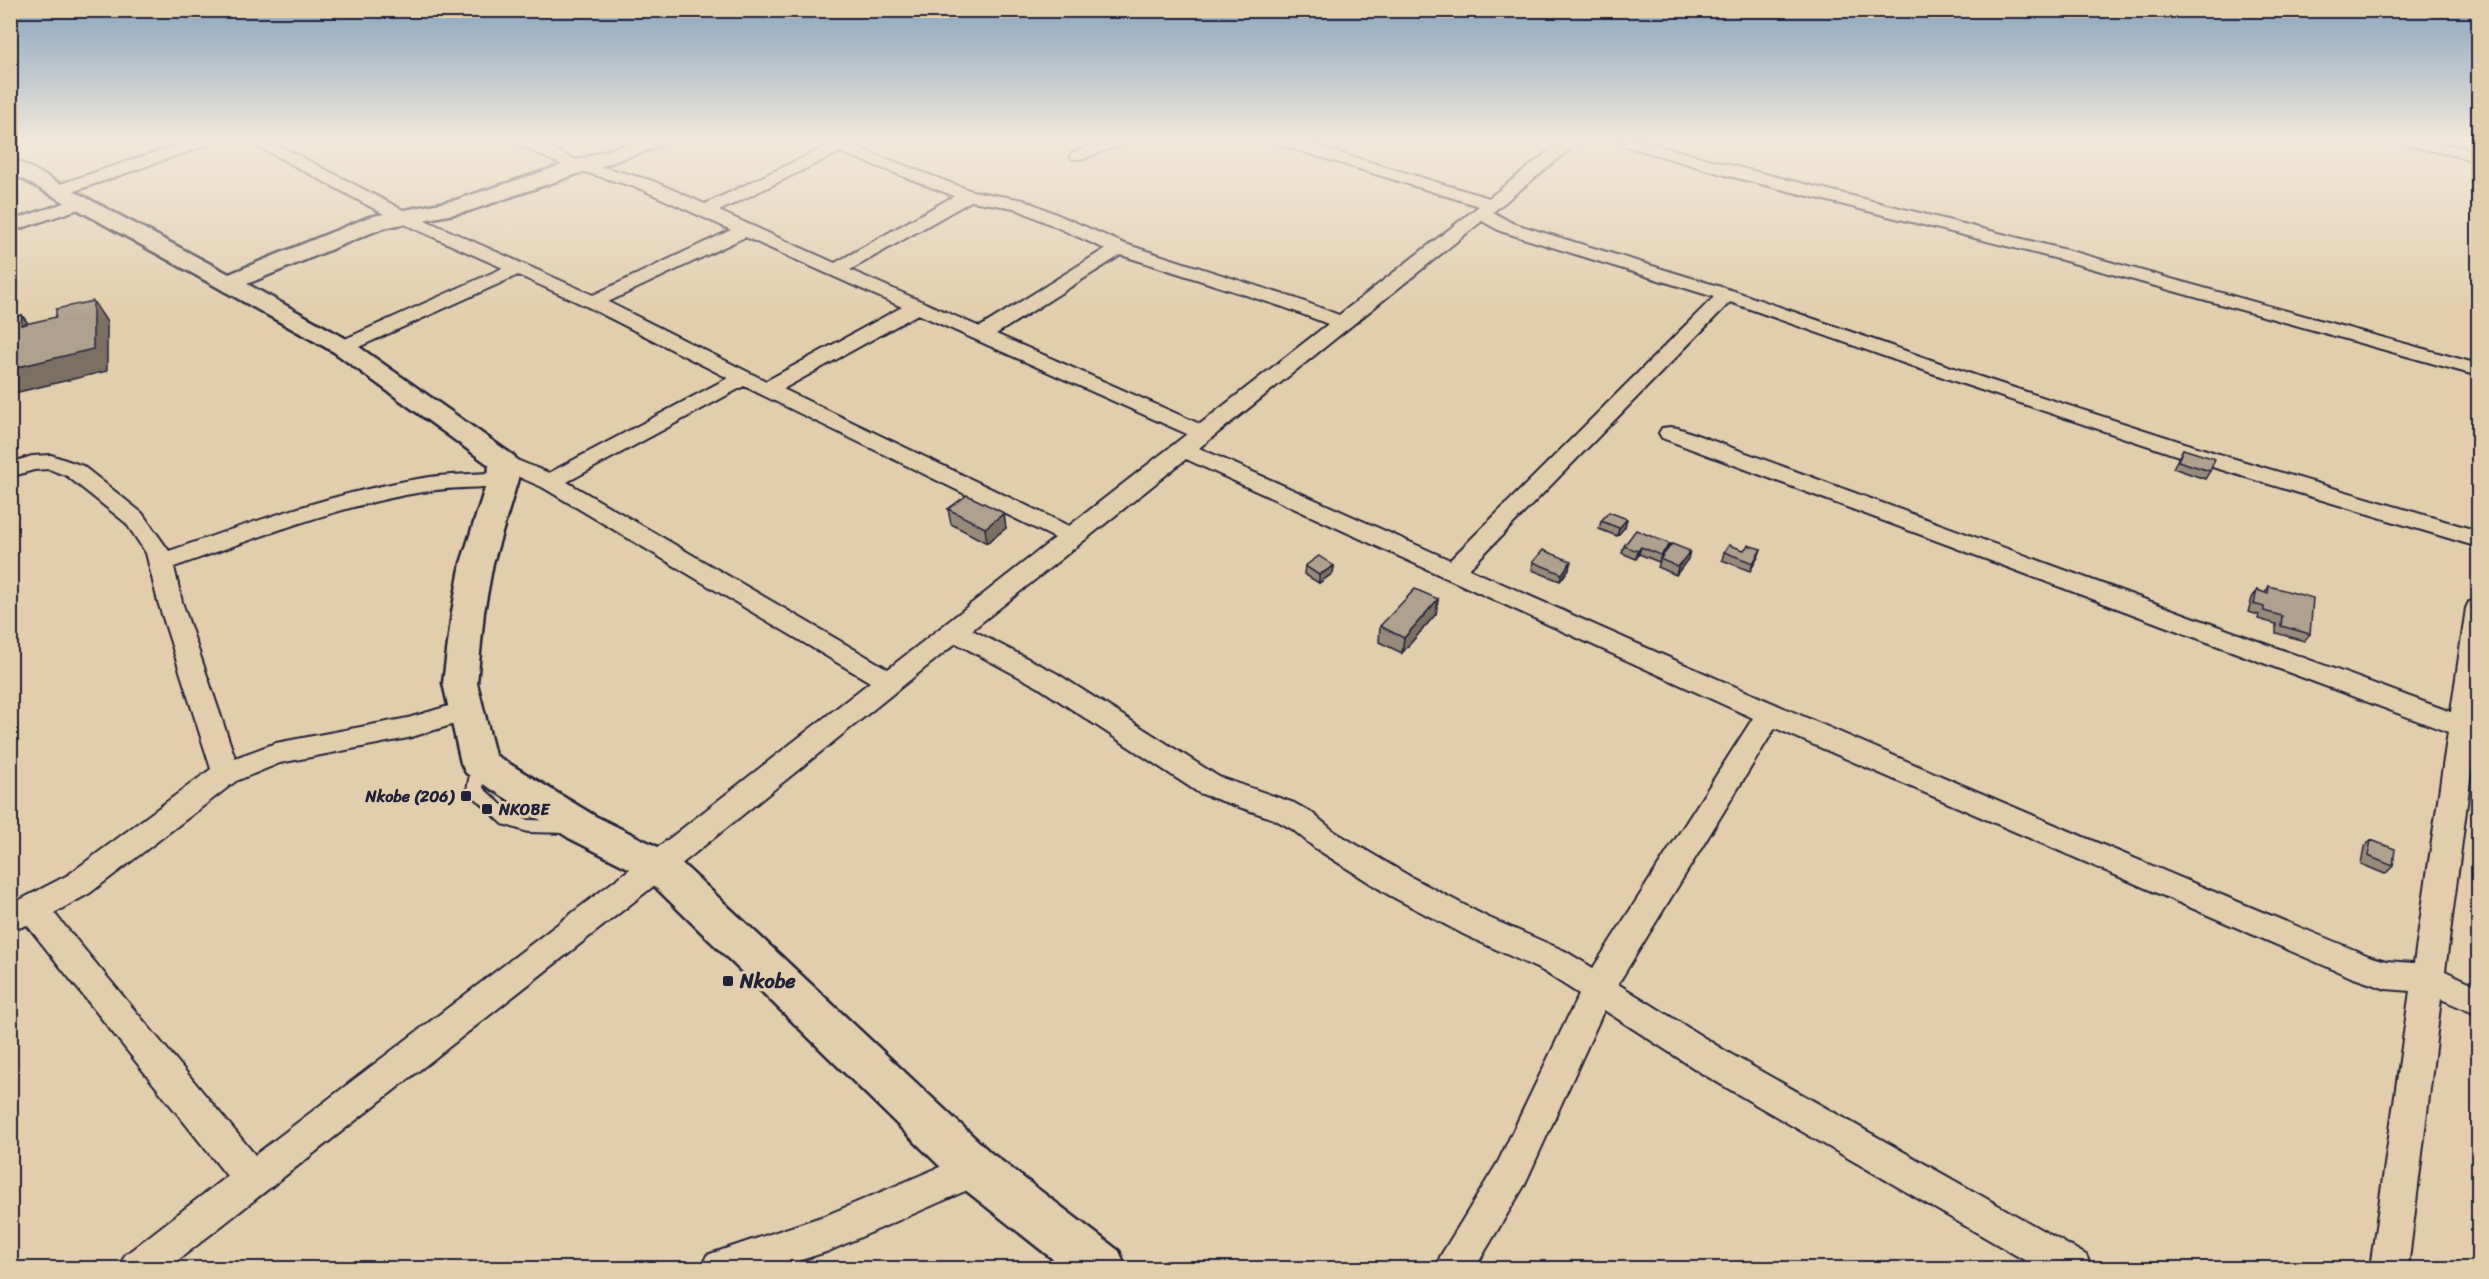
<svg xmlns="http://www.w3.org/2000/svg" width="2489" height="1279" font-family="Sriracha,sans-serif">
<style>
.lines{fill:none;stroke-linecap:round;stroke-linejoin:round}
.lane-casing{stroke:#22223b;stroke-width:4}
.street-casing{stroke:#22223b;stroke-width:4}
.secondary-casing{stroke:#22223b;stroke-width:5}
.lane{fill:#e2cdac;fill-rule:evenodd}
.street{fill:#e2cdac;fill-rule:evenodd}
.secondary{fill:#e2cdac;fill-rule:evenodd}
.wall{fill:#978a7a;stroke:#22223b;stroke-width:1.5}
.shaded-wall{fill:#7b7063;stroke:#22223b;stroke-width:1.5}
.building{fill:#b0a08e;stroke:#22223b;stroke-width:1.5}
.poi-dot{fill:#22223b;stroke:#e2cdac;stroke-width:2}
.labels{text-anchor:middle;stroke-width:6;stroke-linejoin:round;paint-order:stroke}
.poi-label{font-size:16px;font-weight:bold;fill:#22223b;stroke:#e2cdac;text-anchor:end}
.near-poi-label{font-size:20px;font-weight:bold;fill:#22223b;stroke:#e2cdac;text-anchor:start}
</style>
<rect width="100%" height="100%" fill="#e2cdac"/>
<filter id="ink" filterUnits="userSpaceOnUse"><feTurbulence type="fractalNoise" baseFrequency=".0167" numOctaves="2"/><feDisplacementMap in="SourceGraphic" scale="12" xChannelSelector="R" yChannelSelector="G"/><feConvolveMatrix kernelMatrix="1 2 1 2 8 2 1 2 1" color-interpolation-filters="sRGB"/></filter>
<g filter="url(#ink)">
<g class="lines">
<defs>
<path id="lane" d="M479,757L484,759L486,763L483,788L513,815L528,820L568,821L573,823L576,827L573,831L568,833L528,832L503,824L467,790L472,763L474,759Z"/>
<path id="street" d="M189,141H212L210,144L63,195H51L49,191L51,187Z
M252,141H271L407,212L593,295L731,230L641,189L562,165L517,144L515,141H535L574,159L653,181L705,204L838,141H858L853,146L972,191L1024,200L1125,244L1297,299L1339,315L1479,206L1278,144L1276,141H1300L1489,198L1562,141H1580L1493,212L1512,223L1734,291L1977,376L2225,456L2478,531V547L2209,466L1963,384L1730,302L1469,569C1767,702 2067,832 2369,956L2386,961L2414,963L2448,732L1662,438L1659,433L1662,428L1670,427L1678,428L2451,712L2466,608L2469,602L2478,600L2477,727L2445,971L2478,986V1015L2441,999L2408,1268H2370L2410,991L2386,989L2351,977L1775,728L1618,984L1727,1052L2086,1255L2092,1268H2038L1703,1074L1604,1010L1524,1186L1475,1268H1435L1441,1255L1498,1162L1579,994L1543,971L1465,935L1389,895L1315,848L1292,829L1274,819L1199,793L1038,687L956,643L669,874L168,1268H119L125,1255L227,1176L27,925L10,931V905L68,875L211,769L158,602L146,553L126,523L67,476L49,469L34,470L10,477V463L32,456L51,455L83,466L142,513L169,551C254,522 341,490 430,477C454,474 479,474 503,472L511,474L514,479L511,484L503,486C479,488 454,487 429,491C342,504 257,538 174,567L182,602L235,758L276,743L408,718L469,700L478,703L482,710L478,717L408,738L280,763L236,781L90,893L54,913L255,1155L647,856L870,682L542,487L496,467L493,462L496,457L504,455L549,473L728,378L586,306L518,275L350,351H336L333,347L336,343L503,268L395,220L254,144ZM840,152L954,196L835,263L719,211ZM971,201L1014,208L1105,249L980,327L850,270ZM1482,221L1500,231L1714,297L1450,560L1199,448ZM745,237L902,307L766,381L608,302ZM1121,255L1283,307L1328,324L1200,424L996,334ZM918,314L1187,434L1069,526L783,389ZM744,386L1055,538L888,669L567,482ZM1186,459L1753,718L1593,968L1565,951L1487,917L1411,877L1335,832L1312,813L1294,803L1219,777L1056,673L972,630Z
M1103,141H1124L1122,144L1084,159H1072L1070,156L1072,153Z
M1617,141H1642L1741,168L2074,252L2478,364V376L2062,260L1729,176L1619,144Z
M2400,141H2429L2478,151V161L2402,144Z
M79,198L85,199L88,203L85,207L10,232V221Z
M975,1152L988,1157L993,1169L988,1181L829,1251L776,1268H701L707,1255L827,1215Z"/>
<path id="secondary" d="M636,141H666L663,145L469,211L383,228L247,284L352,342L514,456L518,462V479L493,563L484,612L477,683L495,755L595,816L672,854L991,1153L1119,1251L1126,1268H1064L959,1185L644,876L569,838L466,773L461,763L443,683L452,612L461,563L488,479L489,465L334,352L10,172V157L229,274L369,217L456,200Z"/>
</defs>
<use href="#lane" class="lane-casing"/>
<use href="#street" class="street-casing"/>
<use href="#secondary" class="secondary-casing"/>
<use href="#lane" class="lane"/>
<use href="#street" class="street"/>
<use href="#secondary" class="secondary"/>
</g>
<path class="wall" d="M2183,449L2210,471L2205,479L2173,468Z
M948,509L1006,528L987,543L951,524Z
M1601,521L1625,527L1617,536L1599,529Z
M1670,544L1668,549L1688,559L1676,575L1658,567L1660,561L1659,562L1639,554L1636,559L1622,553L1624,546Z
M1761,549L1758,557L1750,571L1722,560L1724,552Z
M1533,562L1569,569L1560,581L1532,570Z
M1305,566H1334L1333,573L1319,583L1304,574Z
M2269,586L2310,634L2304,641L2276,633V624L2258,619L2259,615L2248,612L2252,598L2257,590L2265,593Z
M1438,599L1436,614L1402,653L1379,642L1380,626Z
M2371,840L2393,866L2385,874L2361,864L2364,847Z"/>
<path class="shaded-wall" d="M10,253L15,263L10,264Z
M93,301L107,322V371L10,394V369Z
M22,315L37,336L21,325Z
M1004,513L1006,528L987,543L985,528Z
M1627,519L1625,527L1617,536L1619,528Z
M1670,544L1668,551L1660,559L1659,562L1661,555Z
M1641,547L1639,554L1636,559L1638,551Z
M1761,549L1758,557L1750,571L1753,563Z
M1690,551L1688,559L1676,575L1678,567Z
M1571,561L1569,569L1560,581L1562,574Z
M1334,566L1333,573L1319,583V575Z
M1438,599L1436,614L1402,653L1404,638Z"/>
<path class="building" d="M93,301V349L10,369V318L22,315L21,325L56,317V309Z
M2183,449L2215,459L2210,471L2178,461Z
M967,495L1004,513L985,528L948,509Z
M1609,512L1627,519L1619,528L1601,521Z
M1636,530L1670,544L1661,555L1641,547L1638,551L1624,546Z
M1672,544L1690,551L1678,567L1660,559Z
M1729,545L1744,550L1748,545L1761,549L1753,563L1724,552Z
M1543,550L1571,561L1562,574L1533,562Z
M1319,556L1334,566L1319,575L1305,566Z
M2269,586L2313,598L2310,634L2281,626L2282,616L2264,611V607L2254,604L2257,590L2268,594Z
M1415,589L1438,599L1404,638L1380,626Z
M2371,840L2395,849L2393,866L2368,856Z"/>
</g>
<linearGradient id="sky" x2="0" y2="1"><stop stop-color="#89a5bf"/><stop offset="0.44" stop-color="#f2e8da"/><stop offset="1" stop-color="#f2e8da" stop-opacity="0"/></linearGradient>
<rect width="2489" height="320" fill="url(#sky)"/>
<g class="poi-dot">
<rect x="460" y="790" width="12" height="12" rx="3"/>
<rect x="481" y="803" width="12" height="12" rx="3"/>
<rect x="722" y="975" width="12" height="12" rx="3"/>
</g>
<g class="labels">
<g class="poi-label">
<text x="454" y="802">Nkobe (206)</text>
<text x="499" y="815" text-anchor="start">NKOBE</text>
</g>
<g class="near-poi-label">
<text x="740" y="988">Nkobe</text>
</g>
</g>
<rect width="2489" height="1279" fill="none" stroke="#e2cdac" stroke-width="36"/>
<rect x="18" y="18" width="2453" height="1243" fill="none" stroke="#22223b" stroke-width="2" filter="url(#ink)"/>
</svg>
